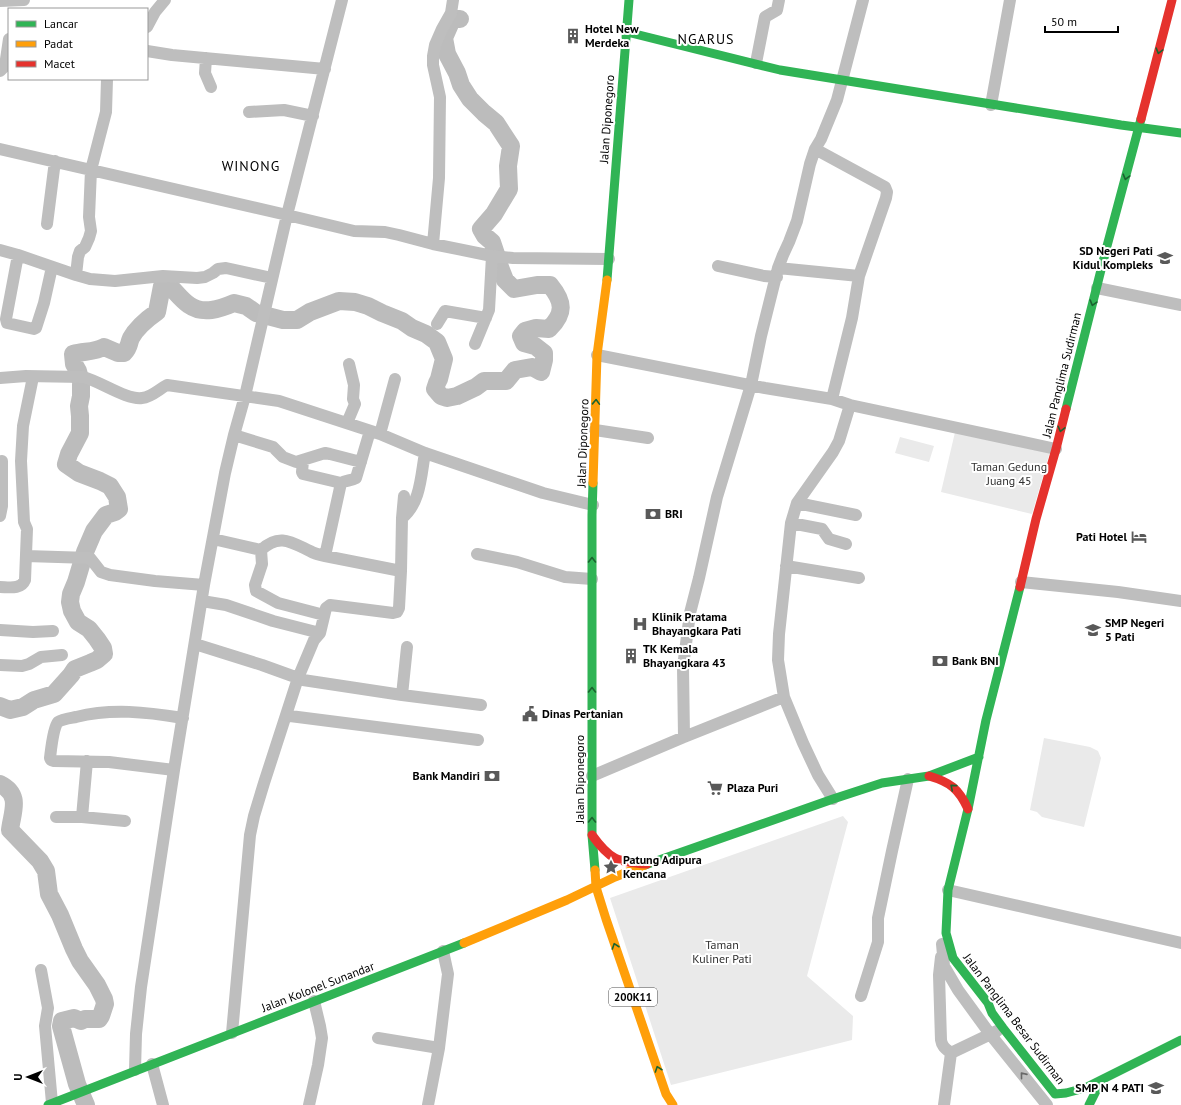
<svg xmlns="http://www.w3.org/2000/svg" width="1181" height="1105" font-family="'PT Sans',sans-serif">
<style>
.green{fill:#eaeaea}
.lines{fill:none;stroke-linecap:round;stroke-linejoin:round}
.river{stroke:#bcbcbc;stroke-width:18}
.street{stroke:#bebebe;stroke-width:12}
.fast{stroke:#30b455;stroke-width:9}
.slow{stroke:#ff9f0a;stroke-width:9}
.jam{stroke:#e5322d;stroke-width:9}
.oneway{stroke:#1a632f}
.oneway2{stroke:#686868}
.labels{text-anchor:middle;stroke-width:4;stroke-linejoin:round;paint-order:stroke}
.shield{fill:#fff;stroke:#4c4c4c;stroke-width:1}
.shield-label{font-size:11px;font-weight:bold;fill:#000}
.poi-label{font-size:12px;font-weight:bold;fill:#000;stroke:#fff;text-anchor:start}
.street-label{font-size:12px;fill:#000;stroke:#fff}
.park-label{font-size:12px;fill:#303030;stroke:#fff}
.quarter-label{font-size:14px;letter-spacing:1px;fill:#000;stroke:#fff}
</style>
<rect width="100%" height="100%" fill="#fff"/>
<path class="green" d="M956,428L1051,448L1032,514L941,492Z
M900,437L934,446L929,462L895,453Z
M1044,738L1090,747L1098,751L1101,758L1084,827L1042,817L1037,812L1030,810Z
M843,816L848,822L807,976L853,1016L852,1040L671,1085L610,898Z"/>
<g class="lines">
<path class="river" d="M460,19H455L451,22L444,38L447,54L457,73L461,85L470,99L484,113L496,123L511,146L508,166L509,189L494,214L481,229L485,236L492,242L496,254
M0,706L10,710L23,707L34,700L54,694L71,675L75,669L90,663L97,660L104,654L103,648L97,639L89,629L78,622L72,611L70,602L71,594L76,582L85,552L94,531L106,515L115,512L119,509L117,497L110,486L100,481L79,473L66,464L69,454L80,433V416L79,406L81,396V382L78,371L74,364L73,354C84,351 95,352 104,347L118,353H124C130,346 128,345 131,338C137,327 147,319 157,312L162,286L166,283C174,289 180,299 189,305C203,315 220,309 234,303L246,306L256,313L283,320H297L310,312L339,301L355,302L368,306L382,313L402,321L412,328L426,334L437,342L444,359L439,379L437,383L435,389L441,396L447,398L457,396L476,387L484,381H506L515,370L532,367L541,372L544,360V353L535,346L524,343L521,336L525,331L536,328L549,329C565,313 564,302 550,285H537L514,289L505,280L498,262
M0,784C22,795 12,812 10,830L40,861L46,871L49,894L60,915L74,949L80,961L97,985L104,999L105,1004L101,1016L99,1019H85L81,1021L74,1018L62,1021L61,1026L77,1084L86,1105"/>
<path class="street" d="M0,1L24,0
M147,27L155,12L165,0
M147,51L172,55L325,69
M206,58L205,73L211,87
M756,63L765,17L777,10L779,0
M0,71L5,66L9,39
M107,79L106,112L91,170L89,217L91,231L89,238L85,247L80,251L78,257L76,275L90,279L115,281L163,276L197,278L205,277L213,273L218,269L226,268L272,278
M991,105L1010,0
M249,112L284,110L313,116
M0,149L287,215L354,231L385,232L399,235L433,244L492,256L513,258L609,259
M815,149L885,187L887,192L886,198L859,276L852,318L832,399
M47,224L55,161
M433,244L439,178L440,97L433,65V56L435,45L442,29L451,13L453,0
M0,250L18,255L76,275
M18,255L6,319L7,323L34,329L36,328L44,303L52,267
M718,266L764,276L777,277
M778,268L859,276
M1097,288L1181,305
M437,324L445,311L486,318
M475,344L489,310L492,256
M597,355L765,388L832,399L850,405L1056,449
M0,378L26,376L83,377C100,381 126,400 142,398C152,397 159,389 167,385L279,401L380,434L425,453L543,493L593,505
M347,423L355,404L353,399L354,385L349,364
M595,430L648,438
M380,434L395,379
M234,435L273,447L283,457L296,462L325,453L330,454L361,462
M303,461L302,472L303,474L341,483
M797,503L856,515
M0,516L2,506V461
M402,518L404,496
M791,523L822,529L829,539L846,544
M213,539L261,550C279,533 291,542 310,551C315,554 320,555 325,556L341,483C346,480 351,481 356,478L370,431
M261,550L262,564L255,585L256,591L278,603L324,615
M477,554L517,562L565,577L592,579
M26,556L90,558L101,572L110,575L155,581L204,585
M325,556L401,571
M786,566L859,578
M1021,582L1118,592L1181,601
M0,587C8,587 21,590 25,580L27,529L24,522L21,461L23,426L33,377
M202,601L226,605L273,621L320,633
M0,630L33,632L53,631
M195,644L262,665L298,678
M0,665L22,666L29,664L41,657L62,655
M303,680L402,695L481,705
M402,695L407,647
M290,716L478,740
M684,737L683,667L690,613L699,578L717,497L751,385L761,336L778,268L783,255L789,242L797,221L810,164L815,149L821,139L837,100L863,0
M174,770L109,762L54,761L51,760L50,758C51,750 53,728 58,722C62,719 71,718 76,717C112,708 146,712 183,718
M592,776L684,737L784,697
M833,799L818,775L803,743L784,697L778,660L779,634L791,523L797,503L833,452L839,441L850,405
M56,817H82L125,821
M82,817L87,761
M948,890L1181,943
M942,944L944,966L958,990L990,1034L1047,1105
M941,957L939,975L941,1040C942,1047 946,1049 951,1053
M41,970L48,1008L45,1026L52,1103
M861,996L878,942V918L892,851L908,779
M232,1033L250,835L254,816L264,783L298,678L314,640L320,633L326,608L330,605L393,613L397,612L399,608L401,571L402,518C421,503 421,474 425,453
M378,1038L439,1048
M152,1064L163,1105
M135,1070L136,1034L141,987L174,770L204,585L225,473L234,435L245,396L287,215L342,0
M309,1105L318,1065L322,1038L320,1026L314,1001
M428,1105L439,1048L448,974L443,951
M944,1105L951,1053L997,1031"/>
<path class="fast" d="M627,32L780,70L1121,125L1181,133
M607,280L629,0
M1066,409L1107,246L1141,119
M593,483L592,515V835L595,870
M1020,587L986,720L968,809L948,890L946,933L953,958L988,1003L992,1013L1003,1028L1055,1094
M645,865L833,799L882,783L929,776L979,757
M1055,1094L1066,1093L1085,1088L1181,1040
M48,1105L464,943
M1089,1105L1097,1089L1104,1079"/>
<path class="slow" d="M593,483L597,355L607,280
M595,870L596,887L606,919L666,1094L673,1105
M464,943L567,900L615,877L645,865"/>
<path class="jam" d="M1141,119L1172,0
M1020,587L1036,519L1056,449L1066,409
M929,776C950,782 959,789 968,809
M592,835C610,860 617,862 647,864"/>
</g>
<defs><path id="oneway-chevron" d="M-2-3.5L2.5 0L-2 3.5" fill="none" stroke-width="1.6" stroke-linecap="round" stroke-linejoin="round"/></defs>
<g class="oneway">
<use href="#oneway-chevron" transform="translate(1159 51) rotate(105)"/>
<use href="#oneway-chevron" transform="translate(1126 177) rotate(105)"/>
<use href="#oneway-chevron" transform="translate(1093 303) rotate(106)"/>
<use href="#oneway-chevron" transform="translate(596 402) rotate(-88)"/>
<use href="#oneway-chevron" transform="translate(1061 429) rotate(104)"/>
<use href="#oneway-chevron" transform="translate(592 560) rotate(-90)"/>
<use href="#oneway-chevron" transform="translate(592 690) rotate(-90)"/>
<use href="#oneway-chevron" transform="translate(953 787) rotate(-140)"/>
<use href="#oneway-chevron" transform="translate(592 820) rotate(-90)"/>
<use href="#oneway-chevron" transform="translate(615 946) rotate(-109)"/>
<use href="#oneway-chevron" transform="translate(658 1069) rotate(-109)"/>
</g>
<use class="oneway2" href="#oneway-chevron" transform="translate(1023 1075) rotate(-129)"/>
<defs>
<symbol id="building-bare" viewBox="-9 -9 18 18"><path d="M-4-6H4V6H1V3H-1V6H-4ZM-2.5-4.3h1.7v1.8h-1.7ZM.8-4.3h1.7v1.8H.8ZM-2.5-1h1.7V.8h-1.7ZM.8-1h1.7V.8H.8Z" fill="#595959" stroke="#fff" stroke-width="2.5" paint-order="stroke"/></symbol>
<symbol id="school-bare" viewBox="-9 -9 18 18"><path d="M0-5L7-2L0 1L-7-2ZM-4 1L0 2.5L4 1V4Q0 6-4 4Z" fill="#595959" stroke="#fff" stroke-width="2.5" paint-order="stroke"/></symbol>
<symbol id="bank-bare" viewBox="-9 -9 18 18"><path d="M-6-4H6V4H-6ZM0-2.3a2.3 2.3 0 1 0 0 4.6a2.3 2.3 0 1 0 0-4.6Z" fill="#595959" stroke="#fff" stroke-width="2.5" paint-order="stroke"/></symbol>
<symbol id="hotel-bare" viewBox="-9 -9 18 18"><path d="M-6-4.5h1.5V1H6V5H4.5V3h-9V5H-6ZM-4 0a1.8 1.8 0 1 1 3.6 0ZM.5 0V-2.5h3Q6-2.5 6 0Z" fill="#595959" stroke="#fff" stroke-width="2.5" paint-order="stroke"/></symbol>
<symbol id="hospital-bare" viewBox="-9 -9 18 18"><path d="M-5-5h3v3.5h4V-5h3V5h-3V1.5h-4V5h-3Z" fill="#595959" stroke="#fff" stroke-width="2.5" paint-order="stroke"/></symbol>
<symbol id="civic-bare" viewBox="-9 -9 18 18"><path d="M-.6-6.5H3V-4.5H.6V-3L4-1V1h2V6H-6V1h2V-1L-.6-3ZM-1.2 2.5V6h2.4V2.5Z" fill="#595959" stroke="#fff" stroke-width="2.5" paint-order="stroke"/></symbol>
<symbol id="supermarket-bare" viewBox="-9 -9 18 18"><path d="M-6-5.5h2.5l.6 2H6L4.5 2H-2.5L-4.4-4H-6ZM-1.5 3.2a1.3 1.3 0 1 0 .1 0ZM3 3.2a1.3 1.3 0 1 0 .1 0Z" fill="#595959" stroke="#fff" stroke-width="2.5" paint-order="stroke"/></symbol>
<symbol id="sight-bare" viewBox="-9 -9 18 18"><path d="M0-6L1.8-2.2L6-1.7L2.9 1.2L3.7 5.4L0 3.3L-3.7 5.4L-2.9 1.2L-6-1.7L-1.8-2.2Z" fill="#595959" stroke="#fff" stroke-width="2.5" paint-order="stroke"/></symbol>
</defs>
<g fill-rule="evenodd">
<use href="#building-bare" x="562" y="25" width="22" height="22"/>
<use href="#school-bare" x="1154" y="247" width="22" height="22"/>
<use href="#bank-bare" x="642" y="503" width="22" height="22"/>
<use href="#hotel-bare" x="1128" y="526" width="22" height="22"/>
<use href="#hospital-bare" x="629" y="613" width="22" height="22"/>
<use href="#school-bare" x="1082" y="619" width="22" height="22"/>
<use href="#building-bare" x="620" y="645" width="22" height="22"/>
<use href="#bank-bare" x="929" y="650" width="22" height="22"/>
<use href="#civic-bare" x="519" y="703" width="22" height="22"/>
<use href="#bank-bare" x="481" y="765" width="22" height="22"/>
<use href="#supermarket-bare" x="704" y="777" width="22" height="22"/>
<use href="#sight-bare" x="600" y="856" width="22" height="22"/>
<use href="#school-bare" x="1145" y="1077" width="22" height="22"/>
</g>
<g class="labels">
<rect class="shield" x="609" y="988" width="48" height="18" rx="3"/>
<g class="shield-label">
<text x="633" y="1001">200K11</text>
</g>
<g class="poi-label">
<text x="585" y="33">Hotel New<tspan x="585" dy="14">Merdeka</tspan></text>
<text x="1153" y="255" text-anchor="end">SD Negeri Pati<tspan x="1153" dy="14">Kidul Kompleks</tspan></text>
<text x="665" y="518">BRI</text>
<text x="1127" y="541" text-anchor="end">Pati Hotel</text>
<text x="652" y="621">Klinik Pratama<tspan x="652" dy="14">Bhayangkara Pati</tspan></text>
<text x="1105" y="627">SMP Negeri<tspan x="1105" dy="14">5 Pati</tspan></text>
<text x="643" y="653">TK Kemala<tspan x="643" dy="14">Bhayangkara 43</tspan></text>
<text x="952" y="665">Bank BNI</text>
<text x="542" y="718">Dinas Pertanian</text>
<text x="480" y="780" text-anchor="end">Bank Mandiri</text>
<text x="727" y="792">Plaza Puri</text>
<text x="623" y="864">Patung Adipura<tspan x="623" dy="14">Kencana</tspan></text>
<text x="1144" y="1092" text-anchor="end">SMP N 4 PATI</text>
</g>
<g class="street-label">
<text transform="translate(607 119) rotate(-86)" y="4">Jalan Diponegoro</text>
<text transform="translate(1062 375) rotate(-76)" y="4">Jalan Panglima Sudirman</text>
<text transform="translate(583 443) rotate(-88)" y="4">Jalan Diponegoro</text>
<text transform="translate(580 779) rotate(-90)" y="4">Jalan Diponegoro</text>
<text transform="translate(318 987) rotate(-21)" y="4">Jalan Kolonel Sunandar</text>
<text transform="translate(1014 1019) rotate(53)" y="4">Jalan Panglima Besar Sudirman</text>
</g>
<g class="park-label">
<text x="1009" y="471">Taman Gedung<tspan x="1009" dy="14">Juang 45</tspan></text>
<text x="722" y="949">Taman<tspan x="722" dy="14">Kuliner Pati</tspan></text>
</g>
<g class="quarter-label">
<text x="706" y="44">NGARUS</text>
<text x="251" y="171">WINONG</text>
</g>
</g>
<rect x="8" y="8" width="140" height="72" fill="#ffffff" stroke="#999999"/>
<rect x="16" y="21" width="20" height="6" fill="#30b455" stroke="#999999"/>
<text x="44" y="28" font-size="12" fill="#000000">Lancar</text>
<rect x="16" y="41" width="20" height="6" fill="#ff9f0a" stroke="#999999"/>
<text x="44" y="48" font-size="12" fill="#000000">Padat</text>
<rect x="16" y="61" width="20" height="6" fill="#e5322d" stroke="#999999"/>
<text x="44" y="68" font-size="12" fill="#000000">Macet</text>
<g transform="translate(28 1077) rotate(270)" stroke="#ffffff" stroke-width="3" paint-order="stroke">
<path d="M0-3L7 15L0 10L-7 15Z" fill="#000000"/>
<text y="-6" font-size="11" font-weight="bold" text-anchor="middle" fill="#000000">U</text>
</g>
<path d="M1045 26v6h73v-6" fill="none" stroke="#000000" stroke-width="2"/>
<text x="1051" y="26" font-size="12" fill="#000000" stroke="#ffffff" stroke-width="3" paint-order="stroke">50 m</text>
</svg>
